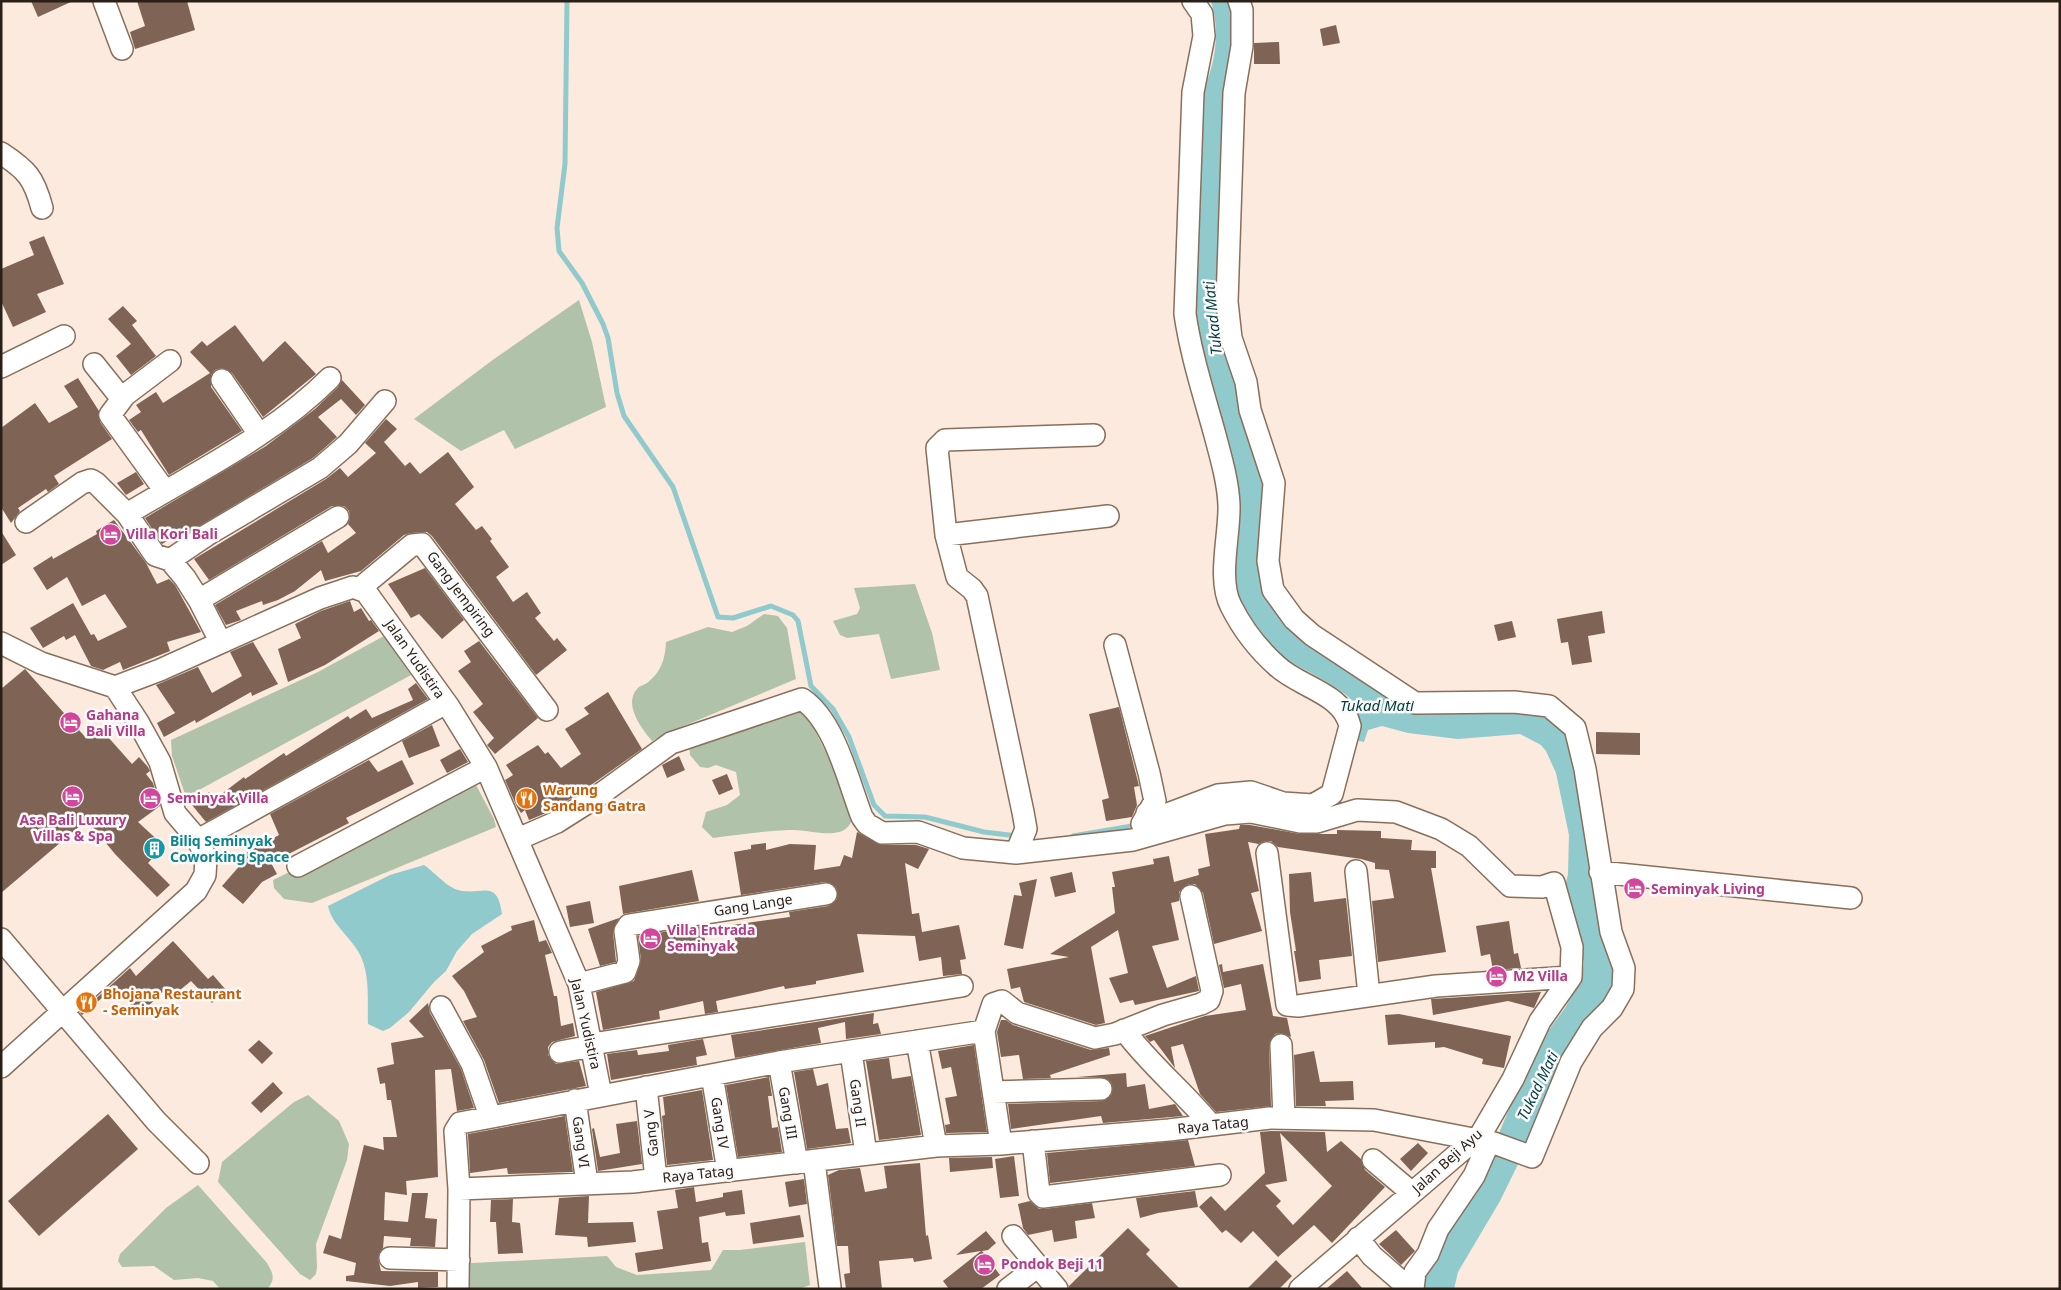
<svg xmlns="http://www.w3.org/2000/svg" width="2061" height="1290" font-family="'Noto Sans',sans-serif">
<style>
.green{fill:#b0c3aa}
.water{fill:#90cacc}
.lines{fill:none;stroke-linecap:round;stroke-linejoin:round}
.stream{stroke:#90cacc;stroke-width:5}
.building{fill:#7f6354;fill-rule:evenodd}
.minor-casing{stroke:#886f5b;stroke-width:24}
.minor{stroke:#fff;stroke-width:21}
.labels{text-anchor:middle;stroke-width:5;stroke-linejoin:round;paint-order:stroke}
.hotel-label{font-size:14px;font-weight:bold;fill:#b23c85;stroke:#fbfbfb;text-anchor:start}
.street-label{font-size:14px;fill:#2a2018;stroke:#fbfbfb}
.food-label{font-size:14px;font-weight:bold;fill:#c56008;stroke:#fbfbfb;text-anchor:start}
.culture-label{font-size:14px;font-weight:bold;fill:#0d838f;stroke:#fbfbfb;text-anchor:start}
.water-label{font-size:15px;font-style:italic;fill:#023b3e;stroke:#fbfbfb}
</style>
<rect width="100%" height="100%" fill="#fbeadd"/>
<path class="green" d="M579,300L592,342L606,407L515,449L504,430L461,451L414,419L494,359Z
M915,584L932,633L940,670L891,679L879,634L847,638L840,635L833,621L857,614L860,608L854,588Z
M764,614L778,616L787,628L796,679L667,733L652,741C642,729 623,705 637,689C639,686 644,685 647,683C661,672 665,660 666,642L708,627L732,632L747,626Z
M384,636L411,675L186,797L172,756L171,740L318,672Z
M804,709C813,727 856,808 851,822C849,827 844,831 839,832C824,836 805,829 789,830C764,831 738,835 713,838L702,827L706,812L727,805L740,795L736,772L716,765L708,768L700,767L690,755L689,743Z
M475,783L494,819L496,827L312,903L284,899L274,888L273,880Z
M308,1095L339,1121L349,1144L347,1160L316,1244L317,1267L316,1274L310,1280L300,1274L218,1182L222,1162L294,1102Z
M198,1185L267,1263C273,1273 276,1280 267,1289H220L213,1281L198,1278L174,1280L154,1266L122,1267L118,1261L120,1254L166,1208Z
M805,1242L810,1285L802,1288L467,1289V1264L472,1263L607,1256L616,1267L637,1275L711,1270L723,1250H740Z"/>
<path class="water" d="M1211,1H1237L1224,265L1264,474L1272,597L1406,700L1550,709L1568,724L1613,947L1615,987L1522,1156L1500,1201L1458,1272L1454,1289H1419V1286L1497,1138L1526,1068L1548,1031L1565,1008L1582,978L1584,962L1565,886L1568,874L1569,835L1556,773L1546,751L1541,745L1520,734L1458,739L1408,733L1382,726L1368,730L1364,742L1351,739C1355,730 1361,719 1358,709C1350,688 1289,665 1269,648C1253,635 1245,610 1237,592L1193,327L1200,97C1215,68 1221,33 1211,1Z
M424,865C434,872 444,884 455,889C480,898 497,876 502,914L472,934L457,951L446,971L434,982L409,1012L390,1028L383,1031L368,1024C367,1000 371,973 358,951C348,935 332,924 328,906L390,875Z"/>
<g class="lines">
<path class="stream" d="M567,1L565,164L557,228L559,251L582,283L603,324L608,338L617,393L624,416L673,487L718,617L733,618L771,606L793,615L798,621L811,686L833,709L849,737L874,805L885,816L925,817L984,832L1017,836
M1073,836L1138,825"/>
</g>
<path class="building" d="M31,1H73L38,17Z
M137,1H187L195,30L135,49L130,32L145,26Z
M1336,25L1340,43L1323,46L1320,29Z
M1279,42L1280,64H1254V43Z
M44,236L64,284L37,294L46,312L13,327L1,301V269L34,255L29,242Z
M123,306L137,321L132,325L156,356L131,375L116,356L131,344L108,319Z
M235,325L263,362L285,341L316,374L263,417L232,373L222,368L215,370L211,375V387L242,431L169,475L141,430L138,432L129,420L141,412L136,405L156,392L163,403L210,373L190,352L202,341L207,346Z
M78,378L99,411L100,422L112,439L54,476L59,484L48,492L46,489L18,508L20,511L11,523L1,507V428L35,403L49,423L78,407L64,386Z
M342,380L365,405L356,415L341,399L318,417L337,437L313,458L181,537L179,534L162,544L145,518L266,446L315,409L338,387Z
M386,419L397,429L384,442L405,466L410,462L420,474L448,452L474,487L455,504L476,530L482,526L492,539L490,541L509,567L496,577L513,602L527,592L541,613L535,618L554,641L557,638L567,650L536,675L432,536L427,532L411,533L404,535L361,571L325,581L321,570L295,591L278,600L263,605L262,601L236,611L241,620L226,625L215,605L322,541L328,553L356,533L348,524L350,517L349,511L344,506H332L209,580L194,559L326,479L340,468L348,477L376,453L365,443Z
M136,472L144,484L126,495L117,483Z
M114,520L146,563L157,584L169,579L175,585L201,632L167,642L170,651L123,670L120,662L103,670L91,666L75,635L66,640L64,636L43,648L30,628L73,603L91,635L94,634L98,641L127,627L105,594L82,606L67,577L47,590L33,568L52,556L53,559L97,534L96,531Z
M1,531L16,555L1,565Z
M425,568L464,620L442,639L419,614L411,618L388,584Z
M350,601L354,612L361,608L369,621L371,620L379,631L325,665L288,682L278,649L301,638L295,624L321,611Z
M1602,611L1605,633L1588,636L1592,662L1572,665L1568,642L1561,643L1557,619Z
M1512,621L1516,637L1498,641L1494,625Z
M479,641L538,718L495,754L487,745L494,738L473,712L483,704L458,671L471,662L464,651Z
M253,642L278,684L252,696L251,692L196,723L195,720L164,737L157,723L175,713L156,685L198,667L212,693L242,676L230,652Z
M25,669L86,738L100,728L132,764L139,757L148,767L150,771L146,774L153,783L160,806L138,822L164,846L148,863L170,885L157,897L115,854L87,820L1,893V689Z
M416,683L428,699L206,822L192,805L209,792L215,799L244,777L245,779L284,753L286,756L348,716L350,719L366,709L372,718L413,700L408,689Z
M608,692L642,749L584,790L551,811L529,820L525,810L521,813L517,807L505,780L513,775L506,765L538,745L545,754L548,752L561,768L581,754L565,729L589,714L584,708Z
M1119,707L1139,786L1134,787L1137,805L1132,817L1106,821L1102,800L1109,798L1089,714Z
M432,725L440,746L409,758L402,741Z
M1596,732L1640,733V755L1596,754Z
M460,749L468,762L447,773L440,760Z
M679,756L685,770L667,778L662,765Z
M369,760L378,772L402,760L414,784L346,818L349,823L271,863L277,874L262,882L243,904L222,886L243,862L239,857L279,835L270,814Z
M727,774L733,789L719,795L712,780Z
M1240,825H1250L1300,834H1337V830L1381,831V838L1412,840L1411,850L1436,851V868H1431L1446,952L1378,962L1372,901L1394,898L1389,870L1375,869V863L1361,859L1278,847L1271,841H1265L1259,844L1248,842L1259,891L1251,893L1262,931L1214,944L1203,893L1195,884H1189L1179,892V901L1171,903L1179,940L1152,946L1167,988L1196,976L1199,991L1135,1005L1133,1000L1120,1003L1109,978L1128,973L1118,930L1091,947L1105,1023L1096,1025L1024,1002L1020,987L1011,989L1007,969L1069,957L1050,954L1115,913L1112,887H1115L1112,872L1154,864L1153,859L1169,856L1174,882L1199,875L1198,869L1210,866L1205,834L1239,829Z
M857,832L882,845H916L929,849L918,869L905,863L912,914L919,913L922,932L959,925L966,959L960,960L962,974L943,976L941,957L919,961L915,936L857,934L864,972L816,981V984L785,989L784,986L716,1001L718,1012L705,1014L703,1001L659,1011L660,1019L603,1030L596,992L634,981L641,960L638,936L702,926L707,949L736,944L732,925L790,917L789,912L828,906L837,899L836,887L825,882L741,895L734,852L751,849V845L766,843V850L790,844L816,845L814,870L840,866L844,855L852,858Z
M692,870L699,901L623,914L619,886Z
M1072,872L1076,892L1055,897L1050,877Z
M1311,872L1314,902L1346,898L1352,956L1319,960L1321,979L1299,982L1294,951H1296L1290,912L1289,874Z
M1037,879L1023,949L1004,945L1014,895L1022,896L1019,883Z
M590,901L594,923L570,927L566,906Z
M619,918L613,932L616,962L600,966L588,929Z
M534,920L539,942L546,940L552,953L545,955L554,996H557L561,1026L573,1023L575,1036L552,1042L548,1047V1055L556,1064L579,1061L586,1086L499,1103L484,1060L463,1021L477,1017L464,991L452,976L484,952L481,946L512,930L511,926Z
M1509,921L1514,954L1518,953L1521,968L1493,970L1490,954L1481,956L1476,926Z
M173,941L208,979L213,975L226,990L212,1003L191,981L174,995L168,987L138,1016L116,986L82,1015L80,1013L130,968L136,976Z
M1222,964L1223,972L1263,964L1273,1016L1287,1018L1291,1037L1281,1033L1275,1034L1269,1045L1271,1106L1216,1112L1200,1094L1183,1044L1171,1047L1175,1068L1154,1040L1150,1042L1145,1036L1205,1016L1246,1010L1241,984L1224,988L1219,965Z
M1541,992L1534,1008L1508,1001L1433,1015L1431,999Z
M428,1003L430,1013L461,1069L474,1108L457,1111L451,1069L435,1070L438,1177L406,1181L407,1195L385,1192L384,1220L408,1222L412,1193H428L425,1218L437,1219L435,1247L410,1246L411,1238L384,1236L383,1248L378,1258L381,1271L438,1272V1287L418,1288V1282L390,1286L346,1281V1276L354,1275L356,1263L323,1253L329,1235L341,1239L364,1145L384,1150L383,1137H397L391,1100H387L385,1083L380,1084L377,1068L394,1064L391,1043L424,1037L409,1021Z
M874,1013L873,1024L878,1023L881,1034L846,1039L845,1022L818,1028L821,1043L735,1058L731,1035Z
M1399,1014L1511,1036L1504,1068L1482,1064L1483,1059L1444,1047L1435,1048V1042L1388,1045L1385,1015Z
M1001,1020H1006L1013,1025L1091,1050L1109,1048L1110,1055L1050,1075L1051,1078L1023,1079L1019,1055L1001,1057L997,1032Z
M703,1039L707,1055L696,1057L697,1065L611,1080L607,1054L637,1050L638,1055L669,1051L668,1045Z
M259,1040L273,1053L262,1064L248,1050Z
M974,1045L987,1132L946,1133L945,1125L950,1124L945,1098L957,1096L951,1067L942,1069L938,1051Z
M1314,1051L1320,1082L1353,1081L1354,1100L1325,1101L1326,1106H1296L1294,1055Z
M889,1058L892,1079L911,1076L921,1135L879,1140L866,1061Z
M813,1069L817,1086L828,1083L836,1129L848,1128L851,1143L807,1149L794,1072Z
M1126,1073L1127,1087L1145,1084L1149,1109L1175,1104L1183,1116L1103,1123L1101,1116L1011,1129L1008,1104L1102,1101L1112,1094L1111,1082L1101,1077H1077Z
M769,1077L772,1096H768L772,1128L778,1127L782,1152L738,1157L726,1085Z
M273,1082L283,1093L261,1113L251,1103Z
M702,1090L713,1160L667,1165L662,1116L665,1115L663,1097Z
M108,1114L138,1149L39,1236L8,1201Z
M565,1116L573,1172L508,1174L507,1168L470,1173L468,1134Z
M637,1121L642,1164L598,1171L592,1129L594,1128L600,1157L620,1153L616,1124Z
M1271,1131L1325,1132L1327,1152L1341,1141L1361,1159L1365,1170L1385,1187L1332,1243L1314,1225L1278,1257L1253,1231L1241,1243L1226,1230L1222,1233L1199,1207L1211,1196L1225,1211L1265,1173L1260,1132ZM1280,1133L1332,1186L1293,1225L1276,1206L1281,1201L1265,1185L1287,1181Z
M1188,1140L1195,1166L1050,1183L1047,1153Z
M1418,1143L1428,1153L1411,1171L1400,1159Z
M1014,1156L1019,1196L1000,1198L995,1159Z
M992,1157L993,1168L950,1172L949,1158Z
M920,1163L926,1236L928,1235L932,1259L914,1262L913,1258L879,1261L882,1289H846L844,1274L850,1273L848,1246H837L828,1175L839,1170L860,1168L865,1192L887,1188L884,1166Z
M804,1179L807,1204L789,1207L785,1182Z
M694,1187L696,1202L723,1197V1193L742,1190L745,1214L726,1216L725,1212L699,1217L702,1243L708,1242L711,1261L638,1272L635,1253L663,1249L657,1211L678,1208L675,1190Z
M1195,1191L1198,1207L1158,1213L1140,1218L1136,1198Z
M589,1196L588,1223L633,1222L636,1242L588,1247L587,1237L555,1235L559,1198Z
M513,1199L512,1222L520,1223L523,1253L498,1254L496,1222H490L491,1200Z
M1030,1201L1039,1209H1044L1092,1203L1095,1218L1075,1221L1077,1238L1054,1242L1052,1230L1028,1235L1023,1228L1018,1204Z
M800,1215L804,1237L753,1244L750,1223Z
M1128,1228L1150,1250L1146,1254L1180,1289H1069V1286Z
M1396,1230L1415,1251L1401,1265L1379,1244Z
M986,1231L996,1243L988,1250L982,1251L1000,1275L981,1289H949L943,1281L981,1251L956,1255Z
M1276,1260L1292,1276L1279,1289H1247Z
M1347,1271L1363,1289H1326Z"/>
<g class="lines">
<defs>
<path id="minor" d="M104,1L122,49
M1,153C27,170 34,178 42,208
M94,364L122,399
M1,367L64,336
M222,380L259,434
M165,491L110,415L125,395L170,361
M127,514C196,472 272,436 330,378
M26,522L82,483L91,480L96,483L127,514L155,555L170,560L185,578L199,600L220,641
M946,535L1108,516
M170,560L207,535L320,468L348,444L385,401
M359,589L412,545L422,544L547,710
M199,600L338,517
M1,643L41,663L115,687L160,670L320,598L353,587L366,592L449,707L486,767L579,984L601,1095
M1115,645L1149,773L1155,801L1142,824
M1147,813L1165,815L1218,795L1251,792L1283,803L1313,805L1332,794L1350,726C1343,693 1299,687 1277,666C1259,650 1242,628 1231,606C1217,579 1230,535 1229,505C1228,481 1221,458 1215,435C1204,395 1191,355 1185,314L1193,92L1204,36L1202,14L1193,1
M518,839L557,822L598,796L671,743L802,699C835,721 848,781 862,817L867,824L882,833L918,832L963,848L1016,853L1133,840L1225,814L1251,812L1300,822H1317L1357,810L1396,812L1441,829L1469,846L1510,886L1542,887L1554,883L1572,947L1571,977
M198,840L446,703
M1016,853L1026,829L1023,812L977,596L972,589L957,577L946,535L937,448L945,440L1094,435
M1267,853L1287,1005L1298,1006L1436,986L1571,977
M298,866L486,767
M1356,871L1369,995
M1600,872L1851,898
M1,939L156,1121L198,1163
M579,984L625,972L629,961L625,931L629,925L826,894
M441,1007L472,1064L490,1116
M1124,1030C1150,1065 1184,1092 1211,1125
M917,1041L936,1146
M592,1044L962,986
M1281,1045L1284,1118
M560,1052L592,1046
M851,1052L866,1154
M779,1062L797,1163
M1,1067L196,891L205,875L206,858L198,840L175,813L160,762L138,722L115,687
M712,1075L728,1171
M646,1087L656,1179
M993,1092L1101,1089
M575,1100L587,1183
M1033,1141L1039,1193L1043,1197L1220,1175
M1001,1144L984,1031L993,1004L1002,1001L1017,1013L1095,1038L1115,1034L1163,1015L1201,1004L1209,1000L1212,991L1191,896
M1373,1160L1412,1193
M814,1161L830,1287
M459,1189L633,1182L936,1146L1001,1144L1169,1130L1270,1118L1374,1120L1494,1143L1532,1157L1571,1062L1592,1028L1612,1008L1623,989L1624,968L1611,932L1585,769L1575,728L1549,706L1514,702L1415,703L1312,635L1294,619L1273,590L1268,561L1274,483L1250,410L1246,382L1231,338L1227,302L1234,93L1242,46V10L1239,1
M1013,1236L1057,1289
M1358,1238L1372,1256L1410,1289
M390,1258L459,1260
M458,1289L459,1189L455,1131L460,1123L779,1062L984,1031
M1008,1289L1037,1267
M1300,1289L1481,1134L1513,1079L1540,1021L1571,977
M1413,1289L1415,1272L1428,1254L1438,1229L1474,1176L1489,1142"/>
</defs>
<use href="#minor" class="minor-casing"/>
<use href="#minor" class="minor"/>
</g>
<defs>
<symbol id="hotel-disc" viewBox="-11 -11 22 22"><circle r="9.5" fill="#d1479c" stroke="#fbfbfb"/><path d="M-6-4.5h1.5V1H6V5H4.5V3h-9V5H-6ZM-4 0a1.8 1.8 0 1 1 3.6 0ZM.5 0V-2.5h3Q6-2.5 6 0Z" fill="#fff"/></symbol>
<symbol id="restaurant-disc" viewBox="-11 -11 22 22"><circle r="9.5" fill="#e8710a" stroke="#fbfbfb"/><path d="M-5-6h1v4h1v-4h1v4h1v-4h1v5L-1.5 .5V6h-2V.5L-5-1ZM5-6V6H3V1.5H1.5Q1.5-4 5-6Z" fill="#fff"/></symbol>
<symbol id="building-disc" viewBox="-11 -11 22 22"><circle r="9.5" fill="#0f9aa8" stroke="#fbfbfb"/><path d="M-4-6H4V6H1V3H-1V6H-4ZM-2.5-4.3h1.7v1.8h-1.7ZM.8-4.3h1.7v1.8H.8ZM-2.5-1h1.7V.8h-1.7ZM.8-1h1.7V.8H.8Z" fill="#fff"/></symbol>
</defs>
<g fill-rule="evenodd">
<use href="#hotel-disc" x="98" y="522" width="25" height="25"/>
<use href="#hotel-disc" x="58" y="710" width="25" height="25"/>
<use href="#hotel-disc" x="60" y="784" width="25" height="25"/>
<use href="#hotel-disc" x="138" y="786" width="25" height="25"/>
<use href="#restaurant-disc" x="514" y="786" width="25" height="25"/>
<use href="#building-disc" x="142" y="836" width="25" height="25"/>
<use href="#hotel-disc" x="1622" y="876" width="25" height="25"/>
<use href="#hotel-disc" x="638" y="926" width="25" height="25"/>
<use href="#hotel-disc" x="1484" y="964" width="25" height="25"/>
<use href="#restaurant-disc" x="74" y="990" width="25" height="25"/>
<use href="#hotel-disc" x="972" y="1252" width="25" height="25"/>
</g>
<g class="labels">
<g class="hotel-label">
<text x="126" y="539">Villa Kori Bali</text>
<text x="86" y="720">Gahana<tspan x="86" dy="16">Bali Villa</tspan></text>
<text x="167" y="803">Seminyak Villa</text>
<text x="73" y="825" text-anchor="middle">Asa Bali Luxury<tspan x="73" dy="16">Villas &amp; Spa</tspan></text>
<text x="1651" y="894">Seminyak Living</text>
<text x="667" y="935">Villa Entrada<tspan x="667" dy="16">Seminyak</tspan></text>
<text x="1513" y="981">M2 Villa</text>
<text x="1001" y="1269">Pondok Beji 11</text>
</g>
<g class="street-label">
<text transform="translate(461 594) rotate(53)" y="5">Gang Jempiring</text>
<text transform="translate(415 659) rotate(55)" y="5">Jalan Yudistira</text>
<text transform="translate(753 905) rotate(-9)" y="5">Gang Lange</text>
<text transform="translate(586 1024) rotate(77)" y="5">Jalan Yudistira</text>
<text transform="translate(858 1103) rotate(82)" y="5">Gang II</text>
<text transform="translate(788 1113) rotate(80)" y="5">Gang III</text>
<text transform="translate(720 1123) rotate(81)" y="5">Gang IV</text>
<text transform="translate(1213 1125) rotate(-6)" y="5">Raya Tatag</text>
<text transform="translate(651 1133) rotate(-96)" y="5">Gang V</text>
<text transform="translate(581 1142) rotate(82)" y="5">Gang VI</text>
<text transform="translate(1447 1161) rotate(-42)" y="5">Jalan Beji Ayu</text>
<text transform="translate(698 1174) rotate(-6)" y="5">Raya Tatag</text>
</g>
<g class="food-label">
<text x="543" y="795">Warung<tspan x="543" dy="16">Sandang Gatra</tspan></text>
<text x="103" y="999">Bhojana Restaurant<tspan x="103" dy="16">- Seminyak</tspan></text>
</g>
<g class="culture-label">
<text x="170" y="846">Biliq Seminyak<tspan x="170" dy="16">Coworking Space</tspan></text>
</g>
<g class="water-label">
<text transform="translate(1213 318) rotate(-96)" y="5">Tukad Mati</text>
<text x="1377" y="711">Tukad Mati</text>
<text transform="translate(1538 1086) rotate(-64)" y="5">Tukad Mati</text>
</g>
</g>
<rect width="2061" height="1290" fill="none" stroke="#2a2018" stroke-width="5"/>
</svg>
